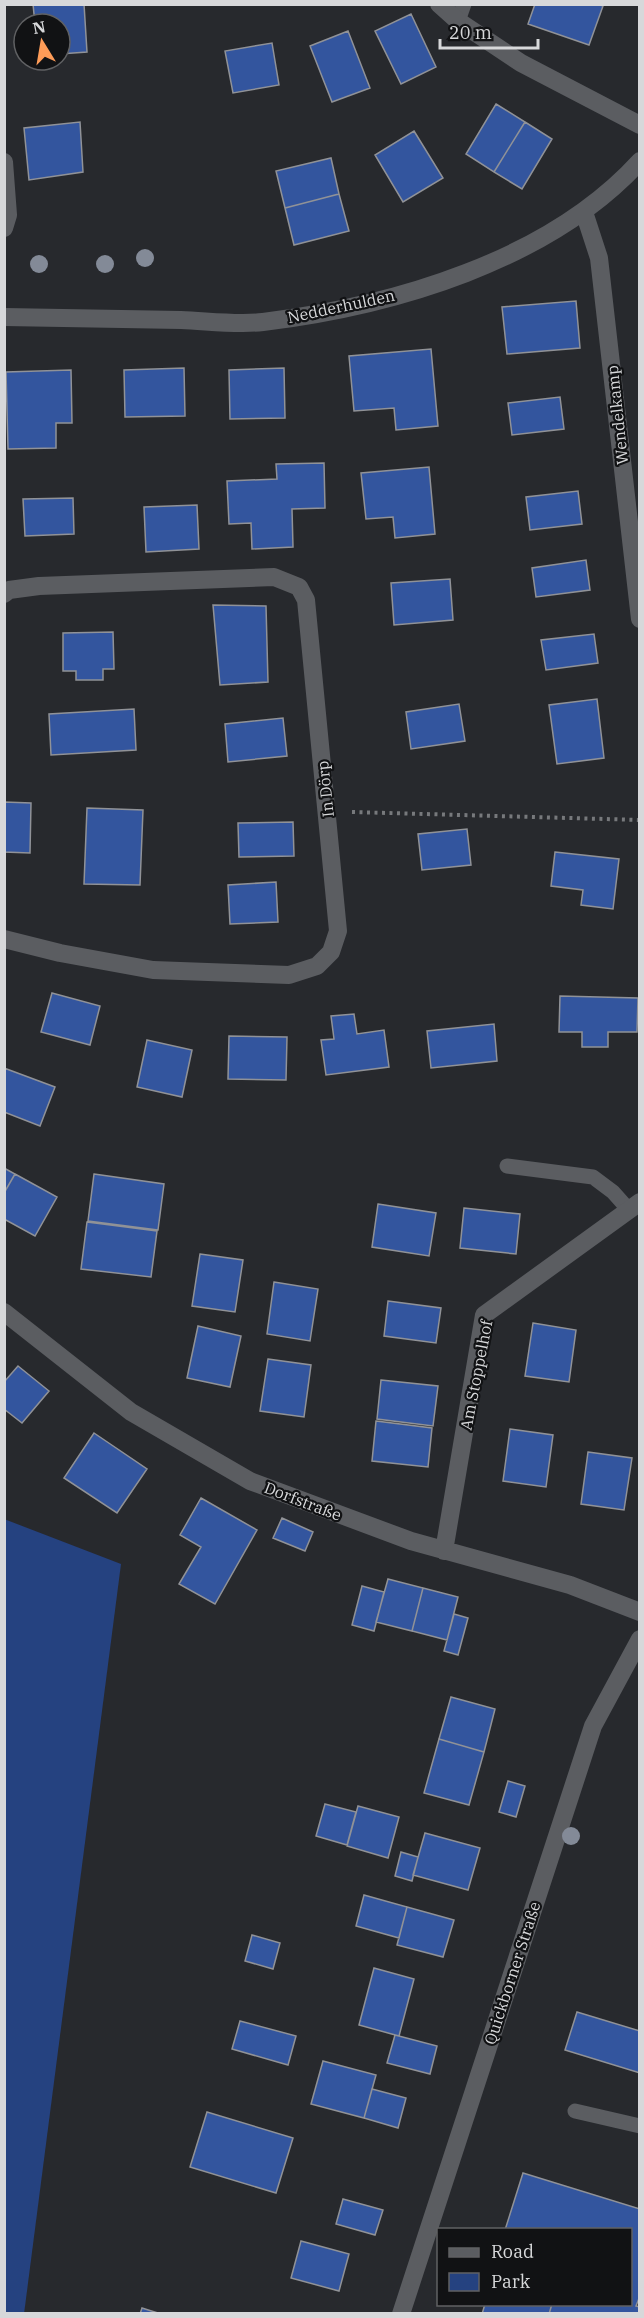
<svg xmlns="http://www.w3.org/2000/svg" width="644" height="2318" font-family="'IBM Plex Serif',serif">
<style>
.green{fill:#254280}
.building{fill:#33559e;stroke:#909297;stroke-width:1.5}
.lines{fill:none;stroke-linecap:round;stroke-linejoin:round}
.path{stroke:#77797c;stroke-width:4;stroke-dasharray:3 4.5;stroke-linecap:butt}
.lane{stroke:#5b5d61;stroke-width:15}
.street{stroke:#5b5d61;stroke-width:18}
.secondary{stroke:#5b5d61;stroke-width:18}
.tree{fill:#838a97}
.labels{text-anchor:middle;stroke-width:4.5;stroke-linejoin:round;paint-order:stroke}
.street-label{font-size:16px;fill:#d7d8da;stroke:#111214}
</style>
<rect width="100%" height="100%" fill="#27292d"/>
<path class="green" d="M4,1519L121,1564L24,2314L4,2313Z"/>
<path class="building" d="M33,4H84L87,52L60,54V24H35Z
M535,4H598L603,6L589,45L528,24Z
M411,14L436,67L401,84L375,31Z
M348,31L370,88L332,102L310,46Z
M272,43L279,85L233,93L225,51Z
M496,104L525,122L494,172L466,154Z
M80,122L83,172L29,180L24,128Z
M525,122L552,139L522,189L494,172Z
M414,131L443,178L403,202L375,155Z
M331,158L339,194L285,208L276,171Z
M339,194L349,231L294,245L285,208Z
M576,301L580,348L507,354L502,307Z
M431,349L438,426L396,430L394,408L354,411L349,356Z
M184,368L185,416L125,417L124,370Z
M284,368L285,418L230,419L229,370Z
M71,370L72,423H56V448L8,449L6,372Z
M560,397L564,429L512,435L508,403Z
M324,463L325,508L292,509L293,547L252,549L251,523L229,524L227,481L277,479L276,464Z
M429,467L435,534L395,538L393,517L366,519L361,473Z
M578,491L582,524L530,530L526,497Z
M73,498L74,534L25,536L23,499Z
M197,505L199,549L146,552L144,507Z
M586,560L590,590L536,597L532,568Z
M450,579L453,620L394,625L391,583Z
M213,605L266,606L268,682L220,685Z
M113,632L114,669H103V680H76V671H63V633Z
M594,634L598,663L546,670L541,640Z
M597,699L604,758L557,764L549,705Z
M459,704L465,741L411,749L406,712Z
M134,709L136,750L51,755L49,714Z
M283,718L287,756L228,762L225,724Z
M4,802L31,803L30,853L4,852Z
M87,808L143,810L140,885L84,884Z
M293,822L294,856L239,857L238,823Z
M467,829L471,865L422,870L418,834Z
M555,852L619,859L613,909L581,905L583,890L551,886Z
M276,882L278,922L230,924L228,885Z
M52,993L100,1006L90,1045L41,1032Z
M560,996L638,998L637,1032H608V1047H582V1032H559Z
M354,1014L357,1034L384,1030L389,1067L326,1075L321,1040L334,1039L331,1016Z
M494,1024L497,1061L431,1068L427,1031Z
M229,1036L287,1037L286,1080L228,1079Z
M147,1040L192,1050L182,1097L137,1087Z
M4,1068L55,1087L40,1126L4,1112Z
M4,1168L15,1174L4,1193Z
M15,1174L57,1197L35,1236L4,1219V1193Z
M94,1174L164,1184L158,1230L88,1221Z
M378,1204L436,1213L429,1256L372,1247Z
M464,1208L520,1214L516,1254L460,1248Z
M87,1222L157,1231L151,1277L81,1269Z
M200,1254L243,1260L235,1312L192,1306Z
M274,1282L318,1289L310,1341L267,1334Z
M388,1301L441,1308L436,1343L384,1336Z
M533,1323L576,1330L569,1382L525,1376Z
M198,1326L241,1336L230,1387L187,1378Z
M268,1359L311,1365L304,1417L260,1411Z
M18,1366L49,1391L22,1423L4,1409V1382Z
M381,1380L438,1386L433,1426L377,1419Z
M376,1421L432,1428L428,1467L372,1461Z
M510,1429L553,1435L546,1487L503,1481Z
M94,1433L147,1469L117,1513L64,1478Z
M588,1452L632,1458L624,1510L581,1504Z
M201,1498L257,1530L215,1604L179,1584L201,1547L180,1535Z
M282,1518L313,1532L305,1551L273,1538Z
M388,1579L423,1588L412,1631L376,1622Z
M362,1586L384,1592L374,1631L352,1625Z
M423,1588L458,1597L447,1640L412,1631Z
M454,1614L468,1618L458,1655L444,1651Z
M451,1697L495,1709L484,1752L439,1739Z
M439,1739L484,1752L469,1805L424,1793Z
M508,1781L525,1786L516,1817L499,1812Z
M325,1804L356,1812L347,1845L316,1836Z
M358,1806L399,1817L388,1858L347,1846Z
M425,1833L480,1848L468,1890L413,1875Z
M401,1852L418,1857L412,1881L395,1876Z
M364,1895L407,1907L399,1938L356,1926Z
M407,1907L454,1920L443,1957L397,1945Z
M252,1935L280,1943L273,1969L245,1961Z
M374,1968L414,1979L399,2036L359,2025Z
M577,2012L640,2031V2073L565,2050Z
M240,2021L296,2036L288,2065L232,2049Z
M395,2035L437,2046L430,2074L387,2063Z
M323,2061L376,2075L364,2118L311,2104Z
M372,2089L406,2098L398,2128L364,2118Z
M207,2112L293,2138L276,2193L190,2167Z
M523,2173L640,2209V2296L636,2306L640,2307V2314H549L552,2304H630V2230H505Z
M343,2199L383,2210L375,2235L336,2224Z
M301,2241L349,2254L339,2291L291,2278Z
M485,2304H552L549,2314H482Z
M142,2308L161,2314H140Z"/>
<g class="lines">
<path class="path" d="M352,812L640,820"/>
<path class="lane" d="M458,21L464,4
M507,1166L593,1177L613,1192L629,1210
M575,2111L640,2126"/>
<path class="street" d="M439,4L458,21L521,63L640,125
M4,162L8,215L4,228
M584,212L599,258L640,619
M4,317C63,318 122,319 181,320C208,321 237,325 263,322C393,306 549,261 640,161
M4,594L9,590L39,586L274,577L299,587L306,600L338,931L331,952L317,966L289,975L153,970L60,953L4,939
M4,1312L131,1412L250,1481L411,1541L570,1585L640,1612
M444,1551L484,1315L640,1202"/>
<path class="secondary" d="M401,2314L593,1726L640,1639"/>
</g>
<g class="tree">
<circle cx="145" cy="258" r="9"/>
<circle cx="39" cy="264" r="9"/>
<circle cx="105" cy="264" r="9"/>
<circle cx="571" cy="1836" r="9"/>
</g>
<g class="labels">
<g class="street-label">
<text transform="translate(341 306) rotate(-12)" y="6">Nedderhulden</text>
<text transform="translate(617 415) rotate(-96)" y="6">Wendelkamp</text>
<text transform="translate(325 789) rotate(-96)" y="6">In Dörp</text>
<text transform="translate(476 1375) rotate(-79)" y="6">Am Stoppelhof</text>
<text transform="translate(303 1501) rotate(21)" y="6">Dorfstraße</text>
<text transform="translate(512 1973) rotate(-72)" y="6">Quickborner Straße</text>
</g>
</g>
<rect width="644" height="2318" fill="none" stroke="#d7d8da" stroke-width="12"/>
<rect x="437" y="2228" width="195" height="78" fill="#111214" stroke="#606163" stroke-width="1.5"/>
<rect x="449" y="2248" width="30" height="9" fill="#5b5d61" stroke="#606163" stroke-width="1.5"/>
<text x="491" y="2258" font-size="18" fill="#d7d8da">Road</text>
<rect x="449" y="2273" width="30" height="18" fill="#254280" stroke="#606163" stroke-width="1.5"/>
<text x="491" y="2288" font-size="18" fill="#d7d8da">Park</text>
<g transform="translate(42 42) rotate(349)"><circle r="28" fill="#111214" stroke="#606163" stroke-width="1.5"/>
<path d="M0-4.5L10 22L0 15L-10 22Z" fill="#fe9c58"/>
<text y="-9" font-size="16" font-weight="bold" text-anchor="middle" fill="#d7d8da">N</text>
</g>
<path d="M440 39v9h98v-9" fill="none" stroke="#d7d8da" stroke-width="3"/>
<text x="449" y="39" font-size="18" fill="#d7d8da" stroke="#111214" stroke-width="4.5" paint-order="stroke">20 m</text>
</svg>
